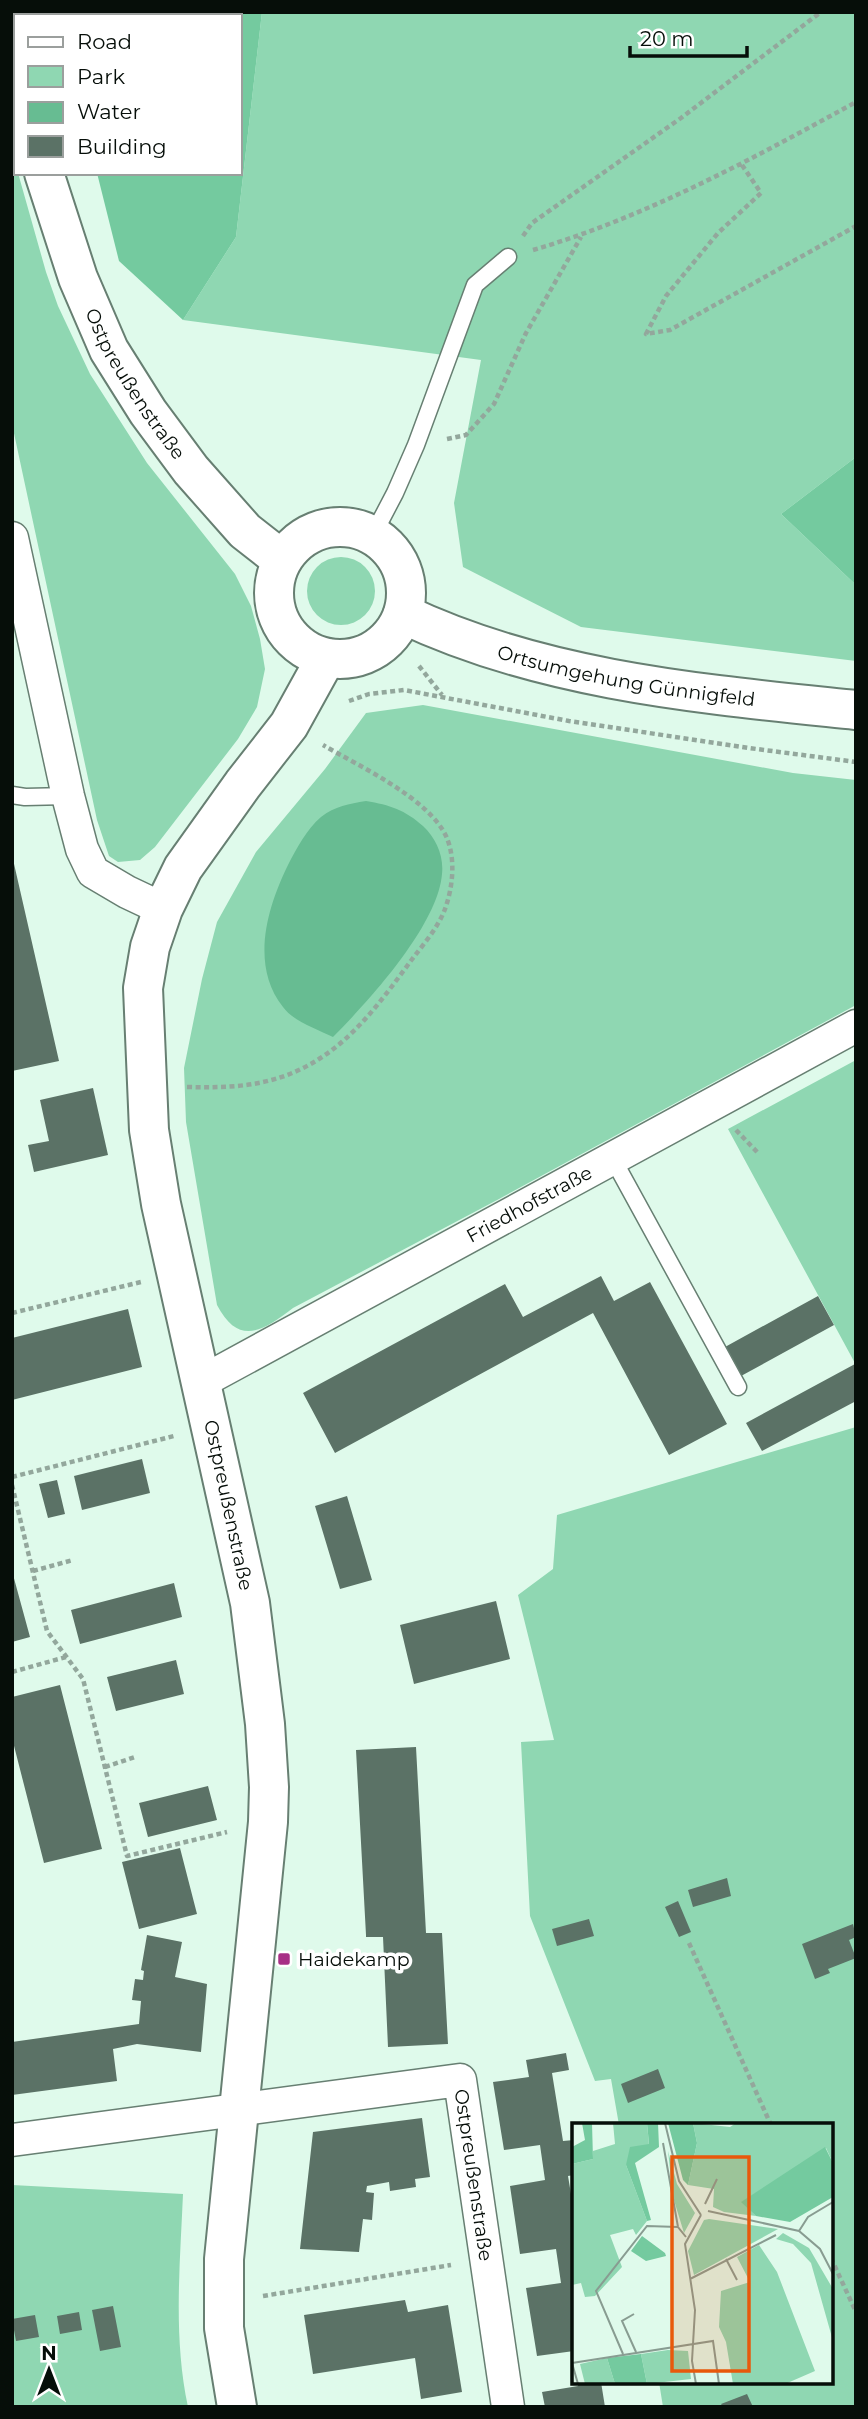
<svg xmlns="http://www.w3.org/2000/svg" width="868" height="2419" font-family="Montserrat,sans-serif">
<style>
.green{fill:#8fd7b2}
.forest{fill:#74ca9f}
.water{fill:#67bc92}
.building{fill:#5b7266}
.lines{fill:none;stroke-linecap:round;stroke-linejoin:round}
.lane-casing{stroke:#677f72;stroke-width:19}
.street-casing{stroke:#677f72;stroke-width:35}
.secondary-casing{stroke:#677f72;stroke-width:42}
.path{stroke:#93a79c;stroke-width:4.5;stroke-dasharray:5 3.5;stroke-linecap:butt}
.lane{stroke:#fff;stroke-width:16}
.street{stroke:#fff;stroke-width:32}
.secondary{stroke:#fff;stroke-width:38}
.poi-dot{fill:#a72f86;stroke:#fff;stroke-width:2.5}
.labels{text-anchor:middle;stroke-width:7;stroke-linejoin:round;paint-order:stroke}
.street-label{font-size:19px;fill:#060e09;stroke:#fff}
.poi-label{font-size:19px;fill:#060e09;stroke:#fff;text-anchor:start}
.inset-road{fill:none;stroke:#889c91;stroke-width:2}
.view{fill:#e8590c;fill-opacity:0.15;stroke:#e8590c;stroke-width:3.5}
.inset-edge{fill:none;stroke:#060e09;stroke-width:3.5}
</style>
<rect width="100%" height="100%" fill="#dffaeb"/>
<path class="green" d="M262,12H856V457L781,514L856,585V661L581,627L463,567L454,503L481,360L183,320L236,237Z
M12,152L16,173H18L46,272L58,306L90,374L147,463L235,574L251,606L260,639L265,669L257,707L238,739L155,847L140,860L118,862L109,856L97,820L12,424Z
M307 591a34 34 0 1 1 68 0a34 34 0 1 1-68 0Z
M423,705L793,773L856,780V1005L499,1199L293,1308C263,1331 239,1347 217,1305L186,1122L184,1068L202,979L217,922L256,852L325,769L366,713Z
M856,1060V1365L728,1129Z
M856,1427V2407H663L659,2382H831V2125H619L611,2079L595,2081L530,1916L521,1742L554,1740L518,1595L553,1569L557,1515Z
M12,2185L183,2194C180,2265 173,2337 188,2407H12Z"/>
<path class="forest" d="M56,12H262L236,237L183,320L119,261L97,173H240V16H57Z
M856,457V585L781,514Z"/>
<path class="water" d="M366,801C390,805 405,810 423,826C436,838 444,856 442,874C438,925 369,1001 333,1037C317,1029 294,1022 283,1007C250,965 267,908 288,865C296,849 307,829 321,817C335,806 349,804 366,801Z"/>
<path class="building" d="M12,855L59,1061L12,1071Z
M93,1088L108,1155L34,1172L28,1145L49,1141L40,1100Z
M601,1276L614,1301L650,1282L727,1424L669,1455L593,1313L335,1453L303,1393L505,1284L523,1317Z
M818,1296L834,1325L741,1376L725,1347Z
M128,1309L142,1367L12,1400V1338Z
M855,1364L856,1401L762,1451L746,1423Z
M142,1459L150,1493L82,1510L74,1476Z
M57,1480L65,1514L48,1518L39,1484Z
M347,1496L372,1580L340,1589L315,1506Z
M12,1571L30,1637L12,1642Z
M174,1583L182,1617L80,1644L71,1610Z
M496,1601L510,1659L414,1684L400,1625Z
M176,1660L184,1694L116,1711L107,1677Z
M60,1685L102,1849L44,1863L12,1738V1697Z
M416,1747L426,1933H442L448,2044L388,2047L383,1937H366V1935L356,1750Z
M208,1786L217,1820L148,1837L139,1803Z
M180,1848L197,1914L139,1929L122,1862Z
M727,1878L731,1896L693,1907L688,1890Z
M678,1901L691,1932L679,1937L665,1907Z
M589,1919L594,1936L557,1946L552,1929Z
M853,1924L856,1937L849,1940L856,1958L828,1969L830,1973L815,1979L802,1944Z
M147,1935L182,1942L175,1977L207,1984L201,2052L137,2044L113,2049L117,2081L12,2095V2042L139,2024L141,2001L132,2000L135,1979L143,1980L144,1971L141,1970Z
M566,2053L569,2070L552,2073L563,2141L574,2140V2175L568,2176L574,2212V2351L537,2356L526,2288L561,2283L556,2249L520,2254L510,2186L545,2180L540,2145L504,2150L493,2082L529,2077L526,2060Z
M658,2069L665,2088L628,2103L621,2084Z
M422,2118L430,2177L415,2179L416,2187L390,2191L389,2182L367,2186L366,2192L374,2193L372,2220L363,2219L359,2252L300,2249L313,2132Z
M405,2300L408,2312L448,2305L462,2392L421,2399L415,2358L313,2374L304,2315Z
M113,2306L121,2347L100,2351L92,2310Z
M79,2312L82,2330L60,2334L57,2316Z
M35,2315L39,2337L16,2341L12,2319Z
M577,2382H601L605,2407H545L542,2392L578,2386Z
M747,2394L753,2407H723L721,2404Z"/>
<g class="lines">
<defs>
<path id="lane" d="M373,535L395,493L416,445L475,285L508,257
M12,795L25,797L68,796
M613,1159L738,1387"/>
<g id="street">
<path d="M12,538L68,796L82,849L93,872L127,892L163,909"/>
<path id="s1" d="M203,1381L856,1026"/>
<path id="s2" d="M12,2140L460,2080L508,2407"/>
</g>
<g id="secondary">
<path d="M12,56L16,71"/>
<path id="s3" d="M44,173L78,278L109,350L148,412L191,470L245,531L282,560"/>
<circle cx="340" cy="593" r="66"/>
<path id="s4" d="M403,614C544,681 703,694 856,710"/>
<path d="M237,2407L224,2328V2259L268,1822L269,1787L265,1724L250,1603L161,1204L149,1130L143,988L150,947L163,909L183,868L243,784L289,725L326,658"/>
</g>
</defs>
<use href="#lane" class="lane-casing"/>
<use href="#street" class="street-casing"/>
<use href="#secondary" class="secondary-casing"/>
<path class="path" d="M742,165L761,193L718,233L666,296L646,334L670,330L856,226
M523,236L532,223L681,118L821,12
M533,250C646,217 752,159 856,102
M447,439L466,435L494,404L526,333L581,237
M419,666L442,695
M349,701L369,694L404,690L569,721L749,748L856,762
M187,1087C227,1088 264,1087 301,1069C349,1046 379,1004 410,962C422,946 438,928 445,909C453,887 456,858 446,836C428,798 359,766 323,745
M736,1130L758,1153
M12,1313L141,1282
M12,1477L174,1436
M12,1485L47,1631L83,1679L127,1856L227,1832
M33,1571L73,1560
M12,1672L66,1657
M105,1767L135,1757
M689,1943L771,2125
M831,2258L856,2312
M263,2296L451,2265"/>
<use href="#lane" class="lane"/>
<use href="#street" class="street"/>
<use href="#secondary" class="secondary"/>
</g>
<rect class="poi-dot" x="277" y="1952" width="14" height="14" rx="3.5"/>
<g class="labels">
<g class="street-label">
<text dy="7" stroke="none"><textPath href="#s3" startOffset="231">Ostpreußenstraße</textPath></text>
<text dy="7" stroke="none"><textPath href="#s4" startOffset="233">Ortsumgehung Günnigfeld</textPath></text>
<text dy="7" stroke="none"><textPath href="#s1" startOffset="371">Friedhofstraße</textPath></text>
<text transform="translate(229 1505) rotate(78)" y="7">Ostpreußenstraße</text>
<text dy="7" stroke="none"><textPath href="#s2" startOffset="548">Ostpreußenstraße</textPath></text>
</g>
<g class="poi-label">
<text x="298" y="1966">Haidekamp</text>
</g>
</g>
<g transform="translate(572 2123)">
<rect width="261" height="261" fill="#dffaeb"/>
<path d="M41,0H75L77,22L54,42L75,98L64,112L61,106L38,112L50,144L23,173L13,174L9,160L0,162V41L21,36V28L43,21ZM121,0L158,4L164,0H261V40L254,25L170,79L184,93L152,89L141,84L142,66L116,62L125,20ZM96,28L105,61L123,90L112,110L101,74ZM132,97L137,96L206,106L122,152L116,128ZM211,110L237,125L261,166V218L239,140L221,121L204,116ZM187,122L205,149L243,248L213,261H161L154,219L147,204L149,168L178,159L165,134ZM96,227L116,228L119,256L75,261L69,231ZM35,235L43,261H13L8,241Z" fill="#8fd7b2"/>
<path d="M10,0H20L21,36L0,41V24L13,17ZM75,0H86L87,24L63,40L79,97L75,98L54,42L58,24L77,21ZM96,0H121L125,20L116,62L111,57ZM253,24L261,40V74L218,99L184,93L169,79ZM70,113L93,130L94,133L74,138L59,128ZM69,231L75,261H43L35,235Z" fill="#74ca9f"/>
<path class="inset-road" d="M93,0L107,58L129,92M91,20L106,104L114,114M133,81L145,56M136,88L227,108L248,126L261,151M227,108L236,94L261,79M154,136L165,157M118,156L204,112M62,191L50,198L64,229M51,231L24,168L75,103L106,104M0,240L141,218L147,261M0,240L6,261M124,261L120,238L123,187L113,121L129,92"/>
<path class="view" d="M100,34H177V248H100Z"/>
<rect width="261" height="261" class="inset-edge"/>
</g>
<rect width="868" height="2419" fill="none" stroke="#060e09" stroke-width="28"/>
<rect x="14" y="14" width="228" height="161" fill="#ffffff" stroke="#9b9f9d" stroke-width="2"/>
<rect x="28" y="37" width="35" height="10" fill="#ffffff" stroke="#9b9f9d" stroke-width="2"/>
<text x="77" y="49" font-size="21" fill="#060e09">Road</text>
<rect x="28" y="66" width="35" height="21" fill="#8fd7b2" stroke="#9b9f9d" stroke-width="2"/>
<text x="77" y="84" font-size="21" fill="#060e09">Park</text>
<rect x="28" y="102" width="35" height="21" fill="#67bc92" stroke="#9b9f9d" stroke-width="2"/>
<text x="77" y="119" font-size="21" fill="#060e09">Water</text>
<rect x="28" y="136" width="35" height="21" fill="#5b7266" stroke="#9b9f9d" stroke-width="2"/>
<text x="77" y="154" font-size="21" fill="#060e09">Building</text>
<g transform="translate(49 2370)" stroke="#ffffff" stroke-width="5" paint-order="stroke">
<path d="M0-5L12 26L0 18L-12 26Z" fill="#060e09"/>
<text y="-10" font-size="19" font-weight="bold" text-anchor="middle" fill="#060e09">N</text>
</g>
<path d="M630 46v10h117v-10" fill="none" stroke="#060e09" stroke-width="3.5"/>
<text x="640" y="46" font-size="21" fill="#060e09" stroke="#ffffff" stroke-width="5" paint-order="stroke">20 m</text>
</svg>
